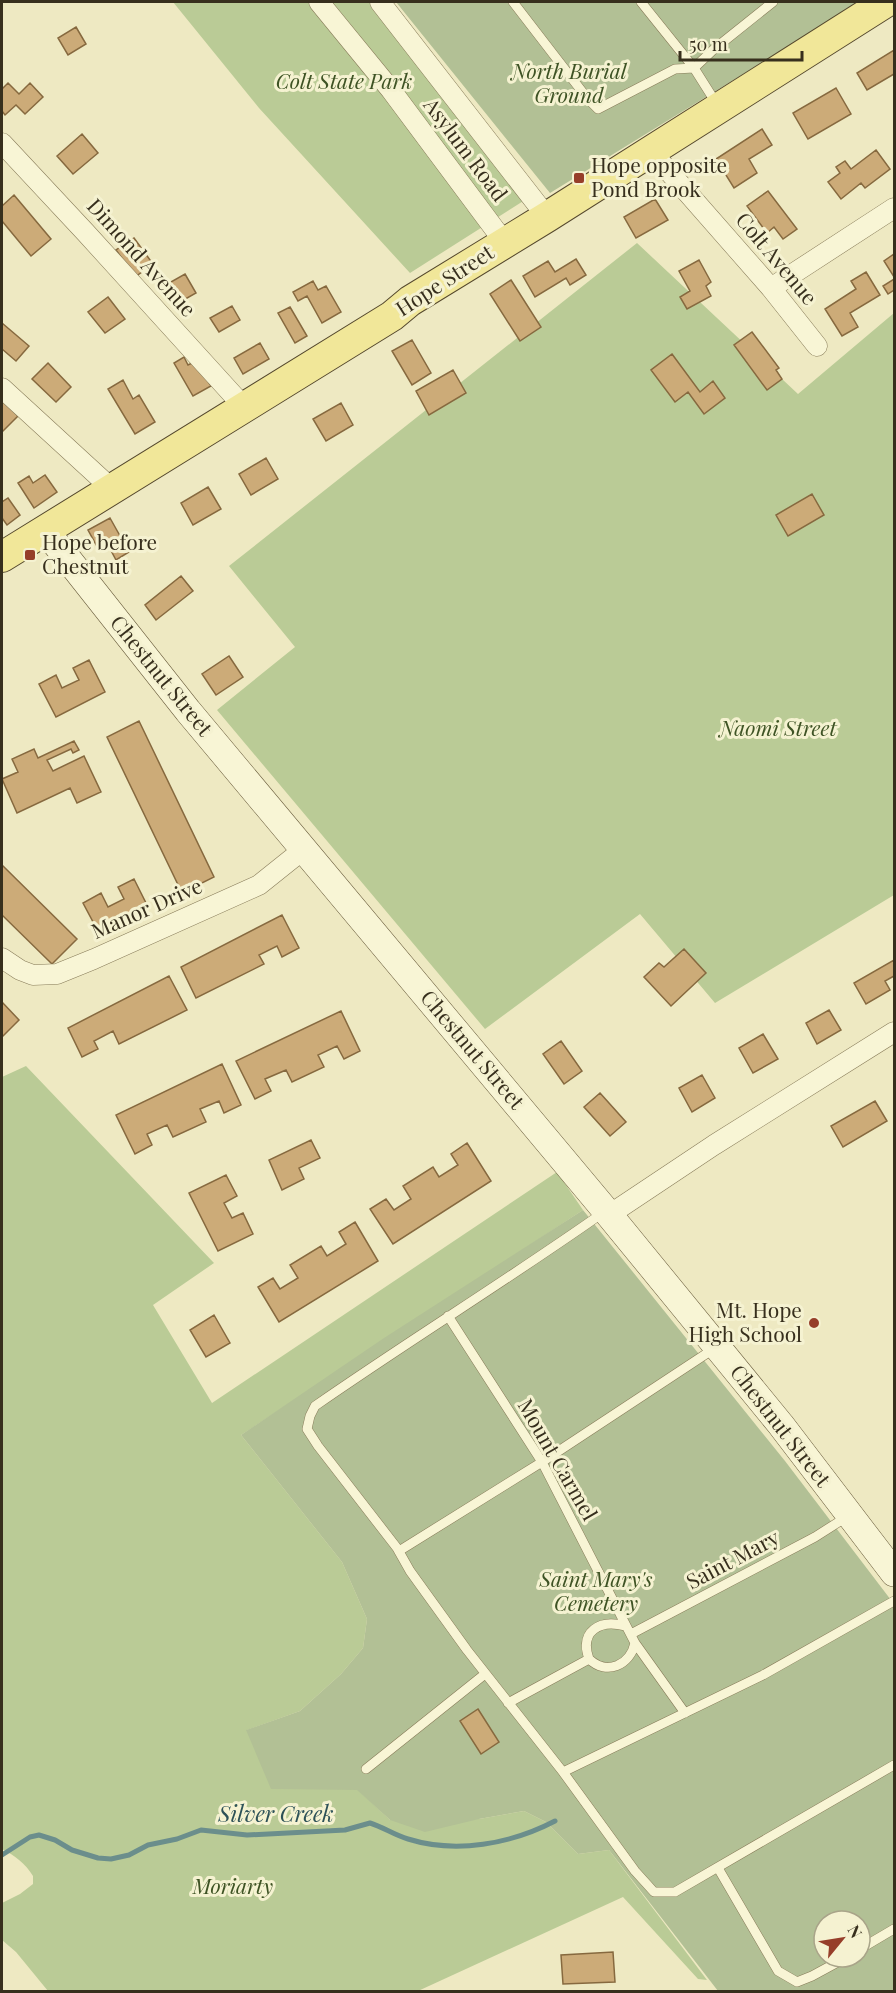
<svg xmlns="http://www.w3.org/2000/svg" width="896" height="1993" font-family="'Playfair Display',serif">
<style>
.green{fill:#bacb96}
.cemetery{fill:#b2c095;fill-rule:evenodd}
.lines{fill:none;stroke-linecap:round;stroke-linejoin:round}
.stream{stroke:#6b8e8c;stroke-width:5}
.building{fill:#ccab78;stroke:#86693f;stroke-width:1.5}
.lane-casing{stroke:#877b59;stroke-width:10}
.street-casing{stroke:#877b59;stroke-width:21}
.secondary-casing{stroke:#695c3c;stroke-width:28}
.primary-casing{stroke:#55482d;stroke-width:32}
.lane{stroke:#f8f5d5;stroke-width:9}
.street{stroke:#f8f5d5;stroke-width:20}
.secondary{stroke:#f8f5d5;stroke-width:27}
.primary{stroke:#f1e799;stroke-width:30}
.poi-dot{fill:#963e29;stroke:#f5f2d1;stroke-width:2}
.labels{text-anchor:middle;stroke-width:6;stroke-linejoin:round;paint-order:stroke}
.park-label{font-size:21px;font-style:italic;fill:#3e5324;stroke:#f5f2d1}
.street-label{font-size:21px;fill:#372f1d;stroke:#f5f2d1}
.poi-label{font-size:21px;fill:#372f1d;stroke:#f5f2d1;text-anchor:start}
.water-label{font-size:22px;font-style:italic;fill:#2d5157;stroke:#f5f2d1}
</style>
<rect width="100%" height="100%" fill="#eee9c2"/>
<path class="green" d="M173,2H381L539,191L410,273L259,108Z
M637,243L798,394L894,313V895L715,1003L640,914L485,1029L217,710L295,647L229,566Z
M26,1066L214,1263L153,1305L212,1403L557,1172L583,1210L241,1435L342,1562L367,1619L363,1648L341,1674L300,1711L247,1730L290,1789H357L390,1820L479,1819L524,1811L546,1822L578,1854L609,1850L707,1980L698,1979L623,1897L418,1991H48L16,1952L2,1940V1903L20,1894L33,1884V1876C26,1864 14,1855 2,1849V1077Z"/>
<path class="cemetery" d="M396,2H860L550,193Z
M583,1210L785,1461L894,1604V1991H718L609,1850L578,1854L546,1822L524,1811L479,1819L425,1832L390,1820L357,1790L271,1789L246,1730L300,1711L341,1674L363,1648L367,1619L342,1562L241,1435L384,1338ZM824,1921H860V1957H824Z"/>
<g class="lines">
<path class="stream" d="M2,1855L30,1837L39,1835L55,1840L72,1850L98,1858L111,1859L129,1855L148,1845L177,1839L201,1830L247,1835L345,1830L370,1823C383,1827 394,1835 408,1839C456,1854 511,1844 555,1821"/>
</g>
<path class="building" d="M76,27L86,44L68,55L58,38Z
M894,50V74L867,90L857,73Z
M8,83L19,94L30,83L43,97L25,114L16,105L5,115L2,111V89Z
M836,88L851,114L808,139L793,113Z
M762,129L772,145L749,159L757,173L734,188L716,159Z
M82,134L98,153L73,174L57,156Z
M876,150L890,169L865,188L861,183L841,199L828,182L840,173L836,167L845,161L851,169Z
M768,191L797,229L783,239L774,227L767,233L747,206Z
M14,195L51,239L31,256L2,221V206Z
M655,199L668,220L636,238L624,217Z
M134,238L153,264L135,277L116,250Z
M894,254V277L884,261Z
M576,259L586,275L570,285L566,278L535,297L523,276L548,261L555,272Z
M699,260L711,282L706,286L711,296L687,309L680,297L690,291L679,271Z
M866,272L880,295L850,313L858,327L842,336L825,309L856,289L851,281Z
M185,274L196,293L173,306L162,287Z
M894,279V290L888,294L883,286Z
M511,280L541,327L520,341L490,294Z
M313,281L318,290L326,286L341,312L322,323L307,296L298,301L293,292Z
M108,297L125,319L105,333L88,312Z
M232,306L240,320L219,332L210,318Z
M290,307L307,336L295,343L278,313Z
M2,323L29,346L16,361L2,349Z
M752,332L779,368L776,370L782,379L767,390L734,345Z
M412,340L431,373L412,385L392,351Z
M260,343L269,359L243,374L234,358Z
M672,354L700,392L713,381L725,398L704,414L688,392L675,402L651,370Z
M184,357L188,365L196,361L211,386L193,396L174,363Z
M48,363L71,387L56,402L32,379Z
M453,370L466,393L429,415L416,391Z
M123,380L133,399L139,395L155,422L135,434L108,389Z
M2,399L18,416L2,432Z
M341,403L353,425L326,441L313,419Z
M266,458L278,479L251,495L239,474Z
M45,475L57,492L34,508L18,483L29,476L33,483Z
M208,487L221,509L193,525L181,503Z
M812,494L824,515L788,536L776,515Z
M8,498L20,515L7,525L2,518V502Z
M110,518L129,552L116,560L108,545L99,550L88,530Z
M181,576L193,591L156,620L145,605Z
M229,656L243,677L216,695L202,674Z
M89,660L105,692L56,717L39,684L56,675L62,688L79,680L73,668Z
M139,721L214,877L182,893L107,737Z
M74,741L79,750L73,753L71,749L47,760L53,771L84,756L101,792L77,803L70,788L17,813L2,779L18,772L12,759L34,749L38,758Z
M2,865L77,939L52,964L2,915Z
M134,879L149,909L100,935L83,903L101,893L108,907L124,899L118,887Z
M282,915L299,948L282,957L277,946L259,955L264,964L196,998L181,967Z
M684,949L706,973L671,1006L644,977L659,963L664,967Z
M894,960V976L885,981L890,990L866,1004L854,983Z
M169,976L187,1010L119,1044L113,1031L94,1041L98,1049L82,1057L68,1028Z
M2,1002L19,1020L2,1037Z
M829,1010L841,1030L817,1044L806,1023Z
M341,1011L360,1051L344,1059L337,1046L318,1055L324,1067L292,1082L286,1070L265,1079L271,1091L255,1099L236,1061Z
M763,1034L778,1059L753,1073L739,1048Z
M561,1041L582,1071L564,1084L543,1054Z
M222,1064L241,1105L224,1113L219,1101L200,1109L206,1122L173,1137L167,1125L147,1134L152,1145L135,1154L116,1115Z
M702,1075L715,1098L692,1112L679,1088Z
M600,1093L626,1122L610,1136L584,1107Z
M875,1101L887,1121L843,1147L831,1126Z
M311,1140L320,1158L299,1168L304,1179L282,1190L269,1160Z
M467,1143L491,1181L393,1244L370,1209L386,1199L394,1210L411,1199L403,1186L433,1167L439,1177L458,1165L451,1154Z
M226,1175L237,1196L224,1203L232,1218L243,1213L253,1234L218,1251L189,1193Z
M355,1222L378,1261L279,1322L258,1287L273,1278L280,1289L298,1278L290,1265L321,1246L327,1256L346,1244L339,1232Z
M214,1315L230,1343L206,1357L190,1330Z
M478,1709L499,1742L481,1754L460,1721Z
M613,1952L615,1982L563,1984L561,1955Z"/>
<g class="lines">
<defs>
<path id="lane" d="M513,2L587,98L598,109L675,69L694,68L713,50L773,2
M641,2L694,68L718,106
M604,1212C509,1279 410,1340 315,1406L310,1416L307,1429L318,1446L397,1548L410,1571L467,1650L563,1772L763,1675L894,1601
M448,1316L542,1462L635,1643L685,1713
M399,1551L542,1462L715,1348
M625,1626C600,1619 579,1631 589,1659C607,1676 630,1665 635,1643
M631,1634L815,1537L848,1516
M508,1703L589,1659
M366,1769L485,1674
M563,1772L635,1871L654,1892H675L894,1765
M718,1868L778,1971L797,1982L812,1976L847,1957
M860,1949L894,1929"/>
<path id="street" d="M319,2L391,90L505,243
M380,2L547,217
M2,143L86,233L244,407
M650,150L771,288L817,346
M771,288L894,208
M2,388L111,488
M2,958L20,970L33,975L57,974L94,959L259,885L304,849
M609,1215L714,1145L894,1032"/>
<path id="secondary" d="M45,530L188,711L606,1211L781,1425L894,1573"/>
<path id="primary" d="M2,557L392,316L410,301L547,217L886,2"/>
</defs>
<use href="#lane" class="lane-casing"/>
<use href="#street" class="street-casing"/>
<use href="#secondary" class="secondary-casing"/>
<use href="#primary" class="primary-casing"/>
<use href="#lane" class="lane"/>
<use href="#street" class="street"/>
<use href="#secondary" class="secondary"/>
<use href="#primary" class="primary"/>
</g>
<g class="poi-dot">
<rect x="573" y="172" width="12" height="12" rx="3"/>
<rect x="24" y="549" width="12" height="12" rx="3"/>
<circle cx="814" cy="1323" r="6"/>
</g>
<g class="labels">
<g class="park-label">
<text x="569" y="79">North Burial<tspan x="569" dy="24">Ground</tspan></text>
<text x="344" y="89">Colt State Park</text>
<text x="778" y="736">Naomi Street</text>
<text x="596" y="1587">Saint Mary's<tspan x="596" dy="24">Cemetery</tspan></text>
<text x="233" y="1894">Moriarty</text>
</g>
<g class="street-label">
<text transform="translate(465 150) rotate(53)" y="7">Asylum Road</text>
<text transform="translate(141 258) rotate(48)" y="7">Dimond Avenue</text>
<text transform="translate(776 259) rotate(50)" y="7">Colt Avenue</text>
<text transform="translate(445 281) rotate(-33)" y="7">Hope Street</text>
<text transform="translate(161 676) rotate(51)" y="7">Chestnut Street</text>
<text transform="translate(147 909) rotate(-24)" y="7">Manor Drive</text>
<text transform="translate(472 1050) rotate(50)" y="7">Chestnut Street</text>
<text transform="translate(780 1426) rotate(52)" y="7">Chestnut Street</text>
<text transform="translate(557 1460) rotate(60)" y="7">Mount Carmel</text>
<text transform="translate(733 1560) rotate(-28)" y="7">Saint Mary</text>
</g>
<g class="poi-label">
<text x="591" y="173">Hope opposite<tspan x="591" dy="24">Pond Brook</tspan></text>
<text x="42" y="550">Hope before<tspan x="42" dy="24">Chestnut</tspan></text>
<text x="802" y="1318" text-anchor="end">Mt. Hope<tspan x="802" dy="24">High School</tspan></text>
</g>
<g class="water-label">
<text x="276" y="1822">Silver Creek</text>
</g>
</g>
<rect width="896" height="1993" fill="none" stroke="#372f1d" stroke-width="6"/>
<g transform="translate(842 1939) rotate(60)"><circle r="28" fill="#f5f2d1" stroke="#a9a489" stroke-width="1.5"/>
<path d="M0-4.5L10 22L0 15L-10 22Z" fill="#963e29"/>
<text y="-9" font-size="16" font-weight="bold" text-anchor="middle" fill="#372f1d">N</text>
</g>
<path d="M680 51v9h122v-9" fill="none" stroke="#372f1d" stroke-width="3"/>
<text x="689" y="51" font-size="18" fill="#372f1d" stroke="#f5f2d1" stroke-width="4.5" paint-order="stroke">50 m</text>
</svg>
